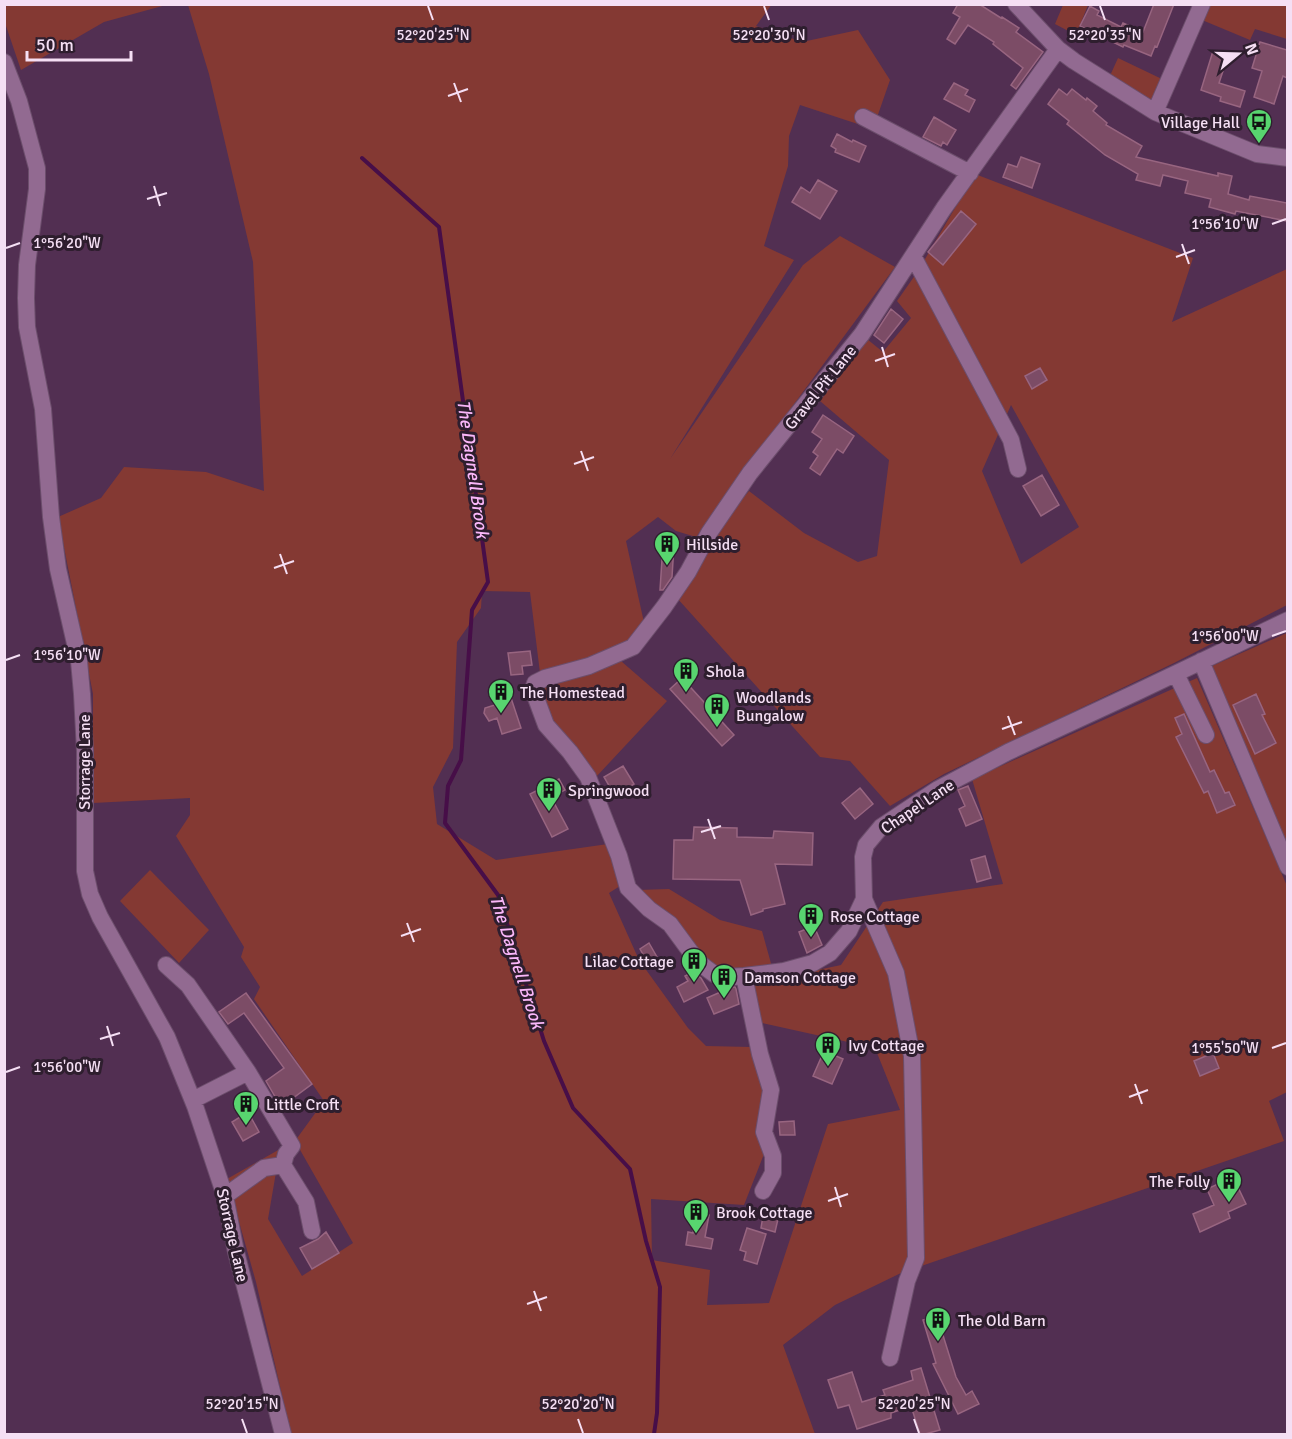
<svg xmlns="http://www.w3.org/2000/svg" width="1292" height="1439" font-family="Signika,sans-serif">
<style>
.green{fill:#843933;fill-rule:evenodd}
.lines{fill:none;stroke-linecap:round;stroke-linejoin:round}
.stream{stroke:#470e48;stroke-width:4}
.building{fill:#7c4c66;stroke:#986580;stroke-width:1.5}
.minor-casing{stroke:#6c4e6c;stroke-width:18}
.minor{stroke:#926a91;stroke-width:16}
.ticks{fill:none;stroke:#f5dff4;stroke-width:2}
.labels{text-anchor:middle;stroke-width:6;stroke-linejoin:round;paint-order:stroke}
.poi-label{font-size:16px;fill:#f5dff4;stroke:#2e1e2e;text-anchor:start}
.street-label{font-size:16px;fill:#f5dff4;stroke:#2e1e2e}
.water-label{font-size:18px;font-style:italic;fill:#fab7f9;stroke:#2e1e2e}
.ticks-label{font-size:15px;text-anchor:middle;fill:#f5dff4;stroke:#2e1e2e;stroke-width:6;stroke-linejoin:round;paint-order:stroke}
</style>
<rect width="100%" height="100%" fill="#522f52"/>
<path class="green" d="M5,4H166V5L104,22L21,70L5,23Z
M772,4L756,26L802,42L858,30L890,80L873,129L800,105L789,136L788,166L764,246L794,260L670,459L803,265L840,236L895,267L696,537L676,531L658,517L626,541L645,627L616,651L540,673L530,592L482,591L481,608L457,642L453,748L433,787L437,824L496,860L608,844L620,886L609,893L639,960L688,1028L706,1046L751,1047L762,1088L764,1154L744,1205L651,1199L652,1260L710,1270L707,1305L769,1303L828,1124L900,1110L875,1048L762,1023L752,984L841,965L883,902L1003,884L972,779L1197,678L1287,886V1092L1269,1101L1284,1141L901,1273L835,1305L783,1345L815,1434H291L256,1282L227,1179L280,1149L268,1219L302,1276L353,1243L295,1141L324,1101L254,999L260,987L241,957L244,947L176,836L190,815V798L93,803V694L58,517L101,498L124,467L206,472L264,491L253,262L209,74L188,5Z
M1063,5H1088L1076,35L1055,24Z
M1206,5H1287V39L1255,29L1250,40L1202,20Z
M1118,58L1164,80L1153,106L1109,78Z
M975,174L1193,258L1172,322L1287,269V605L1174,663L944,774L890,806L850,761L820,757L677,598L720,525L749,491L804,533L858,562L877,556L889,460L820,401L867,339L883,352L911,318L897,301L918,271ZM1011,405L1079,527L1021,564L982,471Z
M1287,633V850L1212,666Z
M621,661L667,701L596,777L552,725L540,687Z
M150,870L209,930L179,963L120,901Z
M669,889L720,920L762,931L772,967L718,971L637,890Z"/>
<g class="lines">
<path class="stream" d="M362,158L439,227L488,582L472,610L461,760L448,786L445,823L498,895L544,1041L573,1108L630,1169L646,1241L660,1287L657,1413L654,1434"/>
</g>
<path class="building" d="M958,4H979L1001,18L1002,17L1019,28L1016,32L1043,52L1016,89L1011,85L1023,68L993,44L994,42L968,25L955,44L947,39L960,17L953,13Z
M1154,4H1174L1157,47L1155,46L1151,56L1124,45L1123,47L1080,26L1090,6L1099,11L1097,15L1121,27L1123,23L1143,32Z
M1260,42L1287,50V78L1283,76L1274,104L1254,97L1262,71L1252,68Z
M1213,51L1228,56L1219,83L1245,91L1240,107L1220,101L1221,97L1201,90Z
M954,83L968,90L965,95L975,100L969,112L944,99Z
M1059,89L1067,95L1072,89L1086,100L1087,98L1097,106L1093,111L1107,123L1106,125L1142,146L1136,157L1218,176V173L1232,176L1228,194L1249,200L1250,196L1287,203V221L1236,211L1235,214L1209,207L1211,199L1185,193L1188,181L1163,175L1160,186L1136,180L1138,174L1105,155L1067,124L1069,121L1048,104Z
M934,117L956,130L947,145L943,142L941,146L923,137Z
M837,134L852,142L853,140L866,146L859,162L835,152L836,149L831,146Z
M1021,157L1040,164L1032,188L1003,177L1008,164L1017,167Z
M818,180L837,191L820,219L792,202L801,187L810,193Z
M961,211L976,224L943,265L928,252Z
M891,309L903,319L884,343L874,335Z
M1040,368L1047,380L1032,389L1025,376Z
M823,415L854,436L843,453L837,449L820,475L810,468L818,456L813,452L822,439L812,432Z
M1042,475L1059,505L1041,516L1023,486Z
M663,544L674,545L672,577L663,590H660Z
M530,651L532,665L522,666L523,674L511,675L508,653Z
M682,678L734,735L722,746L670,689Z
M1256,694L1265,714L1262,715L1276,743L1255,754L1233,705Z
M510,695L521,728L502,734L497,718L489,721L484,713L485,708L501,703L499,699Z
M1184,714L1210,772L1214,770L1225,793L1229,792L1235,805L1217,813L1208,791L1204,793L1176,737L1182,734L1175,718Z
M623,766L634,784L615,796L604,777Z
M559,779L565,790L551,797L568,829L552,837L530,794Z
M968,786L982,819L966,826L959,809L965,806L958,790Z
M860,788L873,804L855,819L842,803Z
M694,827L737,828V837L773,838L774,831L813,833L812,865L775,864L785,904L763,909V911L751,915L740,880L673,879L674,840H693Z
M985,856L991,878L977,882L971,860Z
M814,926L822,945L807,953L799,932Z
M649,943L657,957L648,963L640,949Z
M693,972L701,978L708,990L684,1002L677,987L688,981L685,976Z
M732,987H735L736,989L739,1004L714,1014L707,998Z
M246,993L312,1084L281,1107L266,1081L284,1068L244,1013L228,1024L219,1012Z
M824,1051L843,1059L832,1084L813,1076Z
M1213,1053L1219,1068L1200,1076L1194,1061Z
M248,1112L259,1132L243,1141L232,1122Z
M794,1121L795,1135H780L779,1122Z
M1233,1177L1246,1204L1228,1212L1230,1218L1200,1232L1193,1214L1214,1205L1207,1189Z
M696,1213L709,1215L705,1237L713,1239L711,1249L686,1245L688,1232L693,1233Z
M763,1216L778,1219L775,1232L761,1228Z
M747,1228L766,1234L757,1264L744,1260L746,1252L740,1250Z
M326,1232L339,1253L312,1269L300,1248L318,1239Z
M937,1316L956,1377L966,1395L972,1391L979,1404L958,1414L933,1364L936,1363L923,1320Z
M921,1368L940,1430L925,1434H920L911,1406L891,1413V1418L857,1429L849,1405L838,1408L828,1380L852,1372L862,1402L885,1395L883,1390L913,1380L911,1371Z"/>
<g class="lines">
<defs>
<path id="minor" d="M1016,4L1058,49L1074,61L1155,112L1257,154L1288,158
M1058,49L944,208L862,334L750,473L709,533L688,572L664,607L633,647L589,666L545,678L535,683L533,690L546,725L570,752L588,777L619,856L628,888L649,909L670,924L698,962L714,974L726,977L744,976L784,971L813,963L830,953L849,931L864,899L863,857L866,845L881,827L938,789L1008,752L1135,693L1288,620
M4,62L19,101L37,168V189L27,265L26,298L27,327L43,409L51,517L58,569L79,661L82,694L85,751V871L90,894L100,917L167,1037L195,1106L225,1196L236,1252L283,1434
M1155,112L1202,4
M863,117L970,173
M913,256L1011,440L1018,469
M1201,661L1288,867
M1176,674L1206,735
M864,899L896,973L912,1056L916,1258L907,1281L890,1358
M166,965L188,985L248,1072L193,1100
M744,976L760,1054L771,1090L764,1132L773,1156V1173L763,1191
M248,1072L292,1146L286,1154L283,1165
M225,1196L264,1168L283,1165L306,1202L312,1231"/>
</defs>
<use href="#minor" class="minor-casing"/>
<use href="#minor" class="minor"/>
</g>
<path class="ticks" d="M428,6L433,20M764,6L769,20M1100,6L1105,20M454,83L461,102M448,96L468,89M154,186L160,206M147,199L167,193M1272,224L1286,219M1182,244L1189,264M6,248L20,243M1176,257L1195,250M882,347L888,367M875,361L895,354M581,451L588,471M574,464L594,457M280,554L287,574M274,568L294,561M1272,636L1286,631M6,660L20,655M1008,716L1015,735M1002,729L1022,722M708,819L715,839M701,832L721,826M407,923L414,942M401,936L421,929M107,1026L113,1046M100,1039L120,1033M1272,1048L1286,1043M6,1072L20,1067M1135,1084L1142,1104M1129,1097L1148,1090M835,1187L841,1207M828,1201L848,1194M534,1291L541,1311M527,1304L547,1297M242,1419L247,1433M578,1419L583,1433M914,1419L919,1433"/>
<defs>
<symbol id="bus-pin" viewBox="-11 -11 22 30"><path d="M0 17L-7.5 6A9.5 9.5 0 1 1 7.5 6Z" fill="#58d56f" stroke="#2e1e2e"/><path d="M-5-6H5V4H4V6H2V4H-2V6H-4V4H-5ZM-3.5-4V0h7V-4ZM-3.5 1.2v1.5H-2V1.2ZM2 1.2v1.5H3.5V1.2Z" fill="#111"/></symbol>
<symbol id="building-pin" viewBox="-11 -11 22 30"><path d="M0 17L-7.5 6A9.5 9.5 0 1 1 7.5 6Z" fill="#58d56f" stroke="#2e1e2e"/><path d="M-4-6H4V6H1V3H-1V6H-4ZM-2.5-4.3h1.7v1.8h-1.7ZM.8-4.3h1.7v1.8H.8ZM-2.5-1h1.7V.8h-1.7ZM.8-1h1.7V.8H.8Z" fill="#111"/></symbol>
</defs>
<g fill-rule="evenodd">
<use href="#bus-pin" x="1244" y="107" width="30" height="40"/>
<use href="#building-pin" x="652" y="529" width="30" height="40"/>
<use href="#building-pin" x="671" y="656" width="30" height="40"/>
<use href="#building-pin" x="486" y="677" width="30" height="40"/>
<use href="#building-pin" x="702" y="691" width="30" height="40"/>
<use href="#building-pin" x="534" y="775" width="30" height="40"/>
<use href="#building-pin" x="796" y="901" width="30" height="40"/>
<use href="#building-pin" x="679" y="946" width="30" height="40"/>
<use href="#building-pin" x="709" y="962" width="30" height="40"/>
<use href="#building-pin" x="813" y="1030" width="30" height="40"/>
<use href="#building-pin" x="231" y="1089" width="30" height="40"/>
<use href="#building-pin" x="1214" y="1166" width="30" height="40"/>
<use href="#building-pin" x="681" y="1197" width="30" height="40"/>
<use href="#building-pin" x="923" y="1305" width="30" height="40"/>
</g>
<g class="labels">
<g class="poi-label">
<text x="1240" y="128" text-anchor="end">Village Hall</text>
<text x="686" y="550">Hillside</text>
<text x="706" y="677">Shola</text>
<text x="520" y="698">The Homestead</text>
<text x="736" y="703">Woodlands<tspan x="736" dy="18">Bungalow</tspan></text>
<text x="568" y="796">Springwood</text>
<text x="830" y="922">Rose Cottage</text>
<text x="674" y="967" text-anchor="end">Lilac Cottage</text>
<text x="744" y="983">Damson Cottage</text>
<text x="848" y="1051">Ivy Cottage</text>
<text x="266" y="1110">Little Croft</text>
<text x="1210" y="1187" text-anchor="end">The Folly</text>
<text x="716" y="1218">Brook Cottage</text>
<text x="958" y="1326">The Old Barn</text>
</g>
<g class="street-label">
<text transform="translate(820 387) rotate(-51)" y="6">Gravel Pit Lane</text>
<text transform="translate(84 762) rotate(-90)" y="6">Storrage Lane</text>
<text transform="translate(917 806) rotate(-34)" y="6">Chapel Lane</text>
<text transform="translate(233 1235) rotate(77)" y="6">Storrage Lane</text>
</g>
<g class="water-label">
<text transform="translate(473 469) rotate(82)" y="6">The Dagnell Brook</text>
<text transform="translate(517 962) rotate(72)" y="6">The Dagnell Brook</text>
</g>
</g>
<g class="ticks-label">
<text x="433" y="40">52°20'25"N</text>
<text x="769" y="40">52°20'30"N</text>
<text x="1105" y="40">52°20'35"N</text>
<text x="1225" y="229">1°56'10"W</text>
<text x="67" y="248">1°56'20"W</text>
<text x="1225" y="641">1°56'00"W</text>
<text x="67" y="660">1°56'10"W</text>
<text x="1225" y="1053">1°55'50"W</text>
<text x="67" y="1072">1°56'00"W</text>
<text x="242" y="1409">52°20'15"N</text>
<text x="578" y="1409">52°20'20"N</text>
<text x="914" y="1409">52°20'25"N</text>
</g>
<rect width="1292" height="1439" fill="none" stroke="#f5dff4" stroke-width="12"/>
<g transform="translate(1238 54) rotate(71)" stroke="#2e1e2e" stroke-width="4.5" paint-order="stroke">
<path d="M0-4.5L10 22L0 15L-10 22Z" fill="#f5dff4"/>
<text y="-9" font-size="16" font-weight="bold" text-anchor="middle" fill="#f5dff4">N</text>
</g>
<path d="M27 51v9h104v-9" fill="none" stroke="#f5dff4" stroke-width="3"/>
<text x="36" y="51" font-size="18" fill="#f5dff4" stroke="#2e1e2e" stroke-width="4.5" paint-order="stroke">50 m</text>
</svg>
